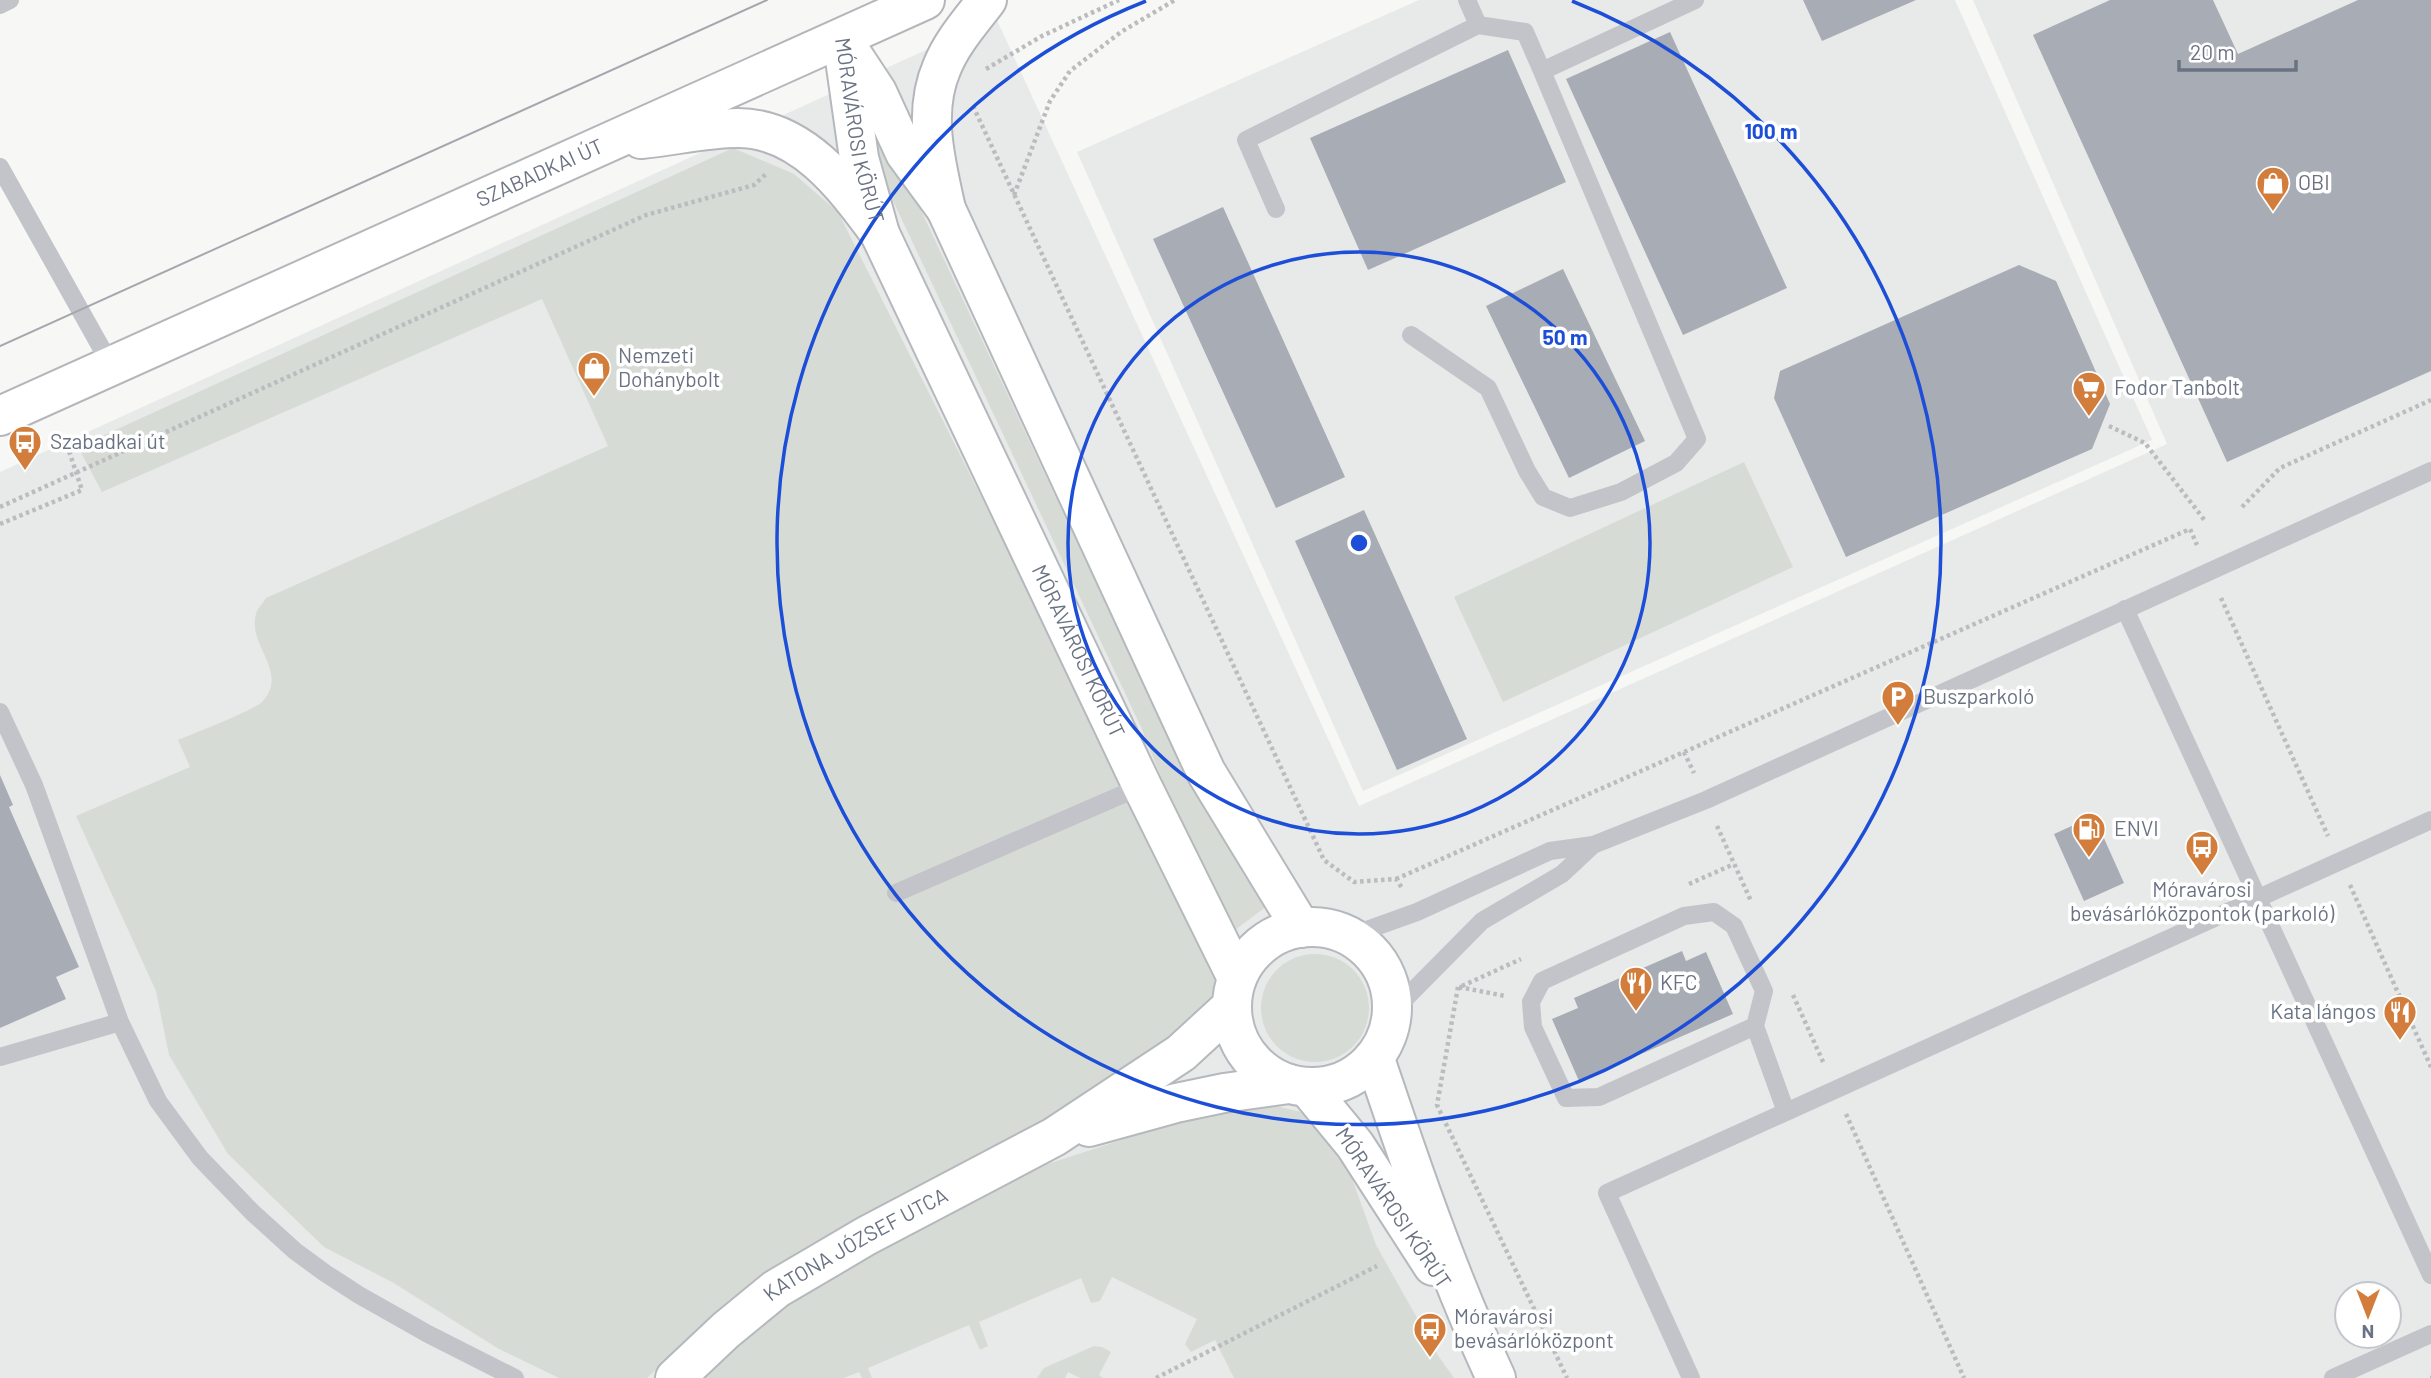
<svg xmlns="http://www.w3.org/2000/svg" width="2431" height="1378" font-family="Barlow,sans-serif">
<style>
.built{fill:#e8e9e9;fill-rule:evenodd}
.green{fill:#d6dcd5}
.building{fill:#a8adb5}
.lines{fill:none;stroke-linecap:round;stroke-linejoin:round}
.secondary-casing{stroke:#b5b8bd;stroke-width:42}
.primary-casing{stroke:#b4b6bb;stroke-width:42}
.path{stroke:#babcbf;stroke-width:4.5;stroke-dasharray:3.5 3.5;stroke-linecap:butt}
.lane{stroke:#c2c4c9;stroke-width:18}
.secondary{stroke:#fff;stroke-width:38}
.primary{stroke:#fff;stroke-width:38}
.tram{stroke:#a4a7ae;stroke-width:2}
.ring{fill:none;stroke:#1d4ed8;stroke-width:3.5}
.labels{text-anchor:middle;stroke-width:7;stroke-linejoin:round;paint-order:stroke}
.street-label{font-size:21px;fill:#6a7383;stroke:#fff}
.poi-label{font-size:21px;fill:#6a7383;stroke:#fff;text-anchor:start}
.centre{fill:#1d4ed8;stroke:#fff;stroke-width:3.5}
.ring-label{font-size:21px;text-anchor:middle;font-weight:bold;fill:#1d4ed8;stroke:#fff;stroke-width:7;stroke-linejoin:round;paint-order:stroke}
</style>
<rect width="100%" height="100%" fill="#f7f8f5"/>
<path class="built" d="M1419,0H1955L2152,440L1363,791L1077,152Z
M1973,0H2431V1378H0V472L996,18L1359,806L2167,444ZM2347,1294H2389V1336H2347Z"/>
<path class="green" d="M872,106L1166,732L1202,805L1267,906L1235,930L1175,813L1141,727L878,169Z
M733,148L794,174L838,212L1205,942C1222,983 1215,999 1188,1031L1021,1134L766,1275L695,1332L647,1378H559L499,1349L392,1282L324,1247L228,1154L169,1055L156,991L76,816L190,767L178,740C195,733 252,711 262,702C291,671 244,644 257,611C259,607 264,602 266,598L608,446L542,299L102,492L78,447Z
M1744,462L1793,567L1503,702L1454,597Z
M1261 1008a54 54 0 1 1 108 0a54 54 0 1 1-108 0Z
M1248,1099L1301,1112L1333,1140L1345,1159L1376,1245L1439,1357L1454,1378H1234L1215,1340L1191,1352L1185,1344L1197,1319L1112,1277L1100,1301L1091,1303L1081,1278L979,1322L988,1346L980,1350L969,1325L868,1368L872,1378H862L859,1372L844,1378H701L702,1374L771,1316L852,1261L1023,1172Z
M1094,1346L1102,1347L1111,1352L1099,1375L1103,1378H1080L1068,1372L1065,1378H1037L1044,1368Z"/>
<path class="building" d="M1803,0H1916L1822,41Z
M2110,0H2213L2238,54L2358,0H2431V371L2227,462L2033,35Z
M1670,32L1787,288L1683,335L1566,79Z
M1508,50L1566,182L1368,270L1310,138Z
M1223,207L1345,477L1276,508L1153,239Z
M2019,265L2056,281L2110,404L2092,449L1846,557L1774,398L1780,371Z
M1563,269L1645,441L1569,478L1486,306Z
M1364,510L1467,739L1397,770L1295,541Z
M0,775L13,805L9,807L79,967L56,977L66,999L0,1028Z
M2094,816L2124,883L2084,901L2054,834Z
M1682,951L1686,961L1706,952L1733,1014L1579,1081L1552,1019L1578,1008L1574,998Z"/>
<g class="lines">
<defs>
<g id="secondary">
<path id="s1" d="M842,38L859,158L880,234L1142,786L1237,978"/>
<path d="M846,45L877,92L905,153L946,209L1206,772L1301,928"/>
<circle cx="1312" cy="1007" r="80"/>
<path d="M1375,1059C1411,1166 1448,1275 1496,1378"/>
<path d="M1308,1088L1355,1145L1433,1266"/>
<path d="M1089,1127L1176,1103L1224,1093L1289,1084"/>
<path id="s2" d="M675,1378L726,1330L776,1289L866,1236L1054,1137L1181,1053L1231,1007"/>
</g>
<g id="primary">
<path d="M641,139C673,136 706,128 738,128C803,128 846,188 880,234"/>
<path d="M946,209C936,163 922,113 942,67C952,42 971,21 987,0"/>
<path id="s3" d="M0,416L925,0"/>
</g>
</defs>
<use href="#secondary" class="secondary-casing"/>
<use href="#primary" class="primary-casing"/>
<path class="path" d="M986,69L1042,36L1119,0
M973,106L1324,860L1354,882L1396,879L1402,888
M1014,195L1050,101L1070,71L1121,32L1175,0
M2109,426L2145,443L2206,522
M0,507L646,215L754,185L766,174
M2242,507L2280,468L2431,400
M0,524L82,490L68,448
M2221,598L2328,836
M1684,752L1694,773
M1717,826L1751,901
M1396,879L2190,529L2197,545
M1689,884L1734,864
M2350,885L2431,1067
M1462,986L1521,959
M1458,987L1437,1105L1567,1378
M1459,987L1505,996
M1793,995L1824,1064
M1846,1114L1964,1378
M1156,1378L1377,1266
M2430,1378H2431"/>
<path class="lane" d="M0,5L10,0
M1478,25L1525,32L1542,71L1695,0
M0,167L112,367
M1276,209L1246,140L1478,25L1467,0
M1411,335L1488,388L1527,471L1543,497L1570,508L1621,492L1676,463L1697,439L1542,71
M2125,609L2431,1275
M0,712L34,785L120,1022L158,1101L200,1158L253,1213L295,1251L325,1273L359,1295L428,1334L515,1378
M896,893L1142,786
M1350,936L1417,912L1550,851L1593,845L1706,800L2431,471
M1393,1011L1482,921L1562,874L1593,845
M1755,1026L1599,1097L1566,1098L1533,1027L1531,1002L1542,981L1684,916L1714,912L1734,926L1764,991L1755,1026L1786,1112
M0,1057L120,1022
M1691,1378L1607,1193L2431,820
M2333,1378L2431,1334"/>
<use href="#secondary" class="secondary"/>
<use href="#primary" class="primary"/>
<path class="tram" d="M0,346L767,0"/>
</g>
<g class="ring">
<circle cx="1359" cy="543" r="291"/>
<path d="M1572 1A582 582 0 1 1 1146 1"/>
</g>
<defs>
<symbol id="shop-pin" viewBox="-11 -11 22 30"><path d="M0 17L-7.5 6A9.5 9.5 0 1 1 7.5 6Z" fill="#d27d3b" stroke="#fff"/><path d="M-5-2.5h2.3a2.7 3.5 0 0 1 5.4 0H5L5.5 6h-11ZM-1.5-2.5h3a1.5 2.3 0 0 0-3 0Z" fill="#fff"/></symbol>
<symbol id="supermarket-pin" viewBox="-11 -11 22 30"><path d="M0 17L-7.5 6A9.5 9.5 0 1 1 7.5 6Z" fill="#d27d3b" stroke="#fff"/><path d="M-6-5.5h2.5l.6 2H6L4.5 2H-2.5L-4.4-4H-6ZM-1.5 3.2a1.3 1.3 0 1 0 .1 0ZM3 3.2a1.3 1.3 0 1 0 .1 0Z" fill="#fff"/></symbol>
<symbol id="bus-pin" viewBox="-11 -11 22 30"><path d="M0 17L-7.5 6A9.5 9.5 0 1 1 7.5 6Z" fill="#d27d3b" stroke="#fff"/><path d="M-5-6H5V4H4V6H2V4H-2V6H-4V4H-5ZM-3.5-4V0h7V-4ZM-3.5 1.2v1.5H-2V1.2ZM2 1.2v1.5H3.5V1.2Z" fill="#fff"/></symbol>
<symbol id="parking-pin" viewBox="-11 -11 22 30"><path d="M0 17L-7.5 6A9.5 9.5 0 1 1 7.5 6Z" fill="#d27d3b" stroke="#fff"/><path d="M-3.5-5.5H1a3.5 3.5 0 0 1 0 7H-1V5.5H-3.5ZM-1-3.4V-.6H.8a1.4 1.4 0 0 0 0-2.8Z" fill="#fff"/></symbol>
<symbol id="fuel-pin" viewBox="-11 -11 22 30"><path d="M0 17L-7.5 6A9.5 9.5 0 1 1 7.5 6Z" fill="#d27d3b" stroke="#fff"/><path d="M-5.5-6h7V0h2V4h1.3V-2.5L3-4.5l.8-.8L6-3V5H2.5V1h-1V6h-7ZM-4.2-4.7v3.2H.2V-4.7Z" fill="#fff"/></symbol>
<symbol id="restaurant-pin" viewBox="-11 -11 22 30"><path d="M0 17L-7.5 6A9.5 9.5 0 1 1 7.5 6Z" fill="#d27d3b" stroke="#fff"/><path d="M-5-6h1v4h1v-4h1v4h1v-4h1v5L-1.5 .5V6h-2V.5L-5-1ZM5-6V6H3V1.5H1.5Q1.5-4 5-6Z" fill="#fff"/></symbol>
</defs>
<g fill-rule="evenodd">
<use href="#shop-pin" x="2254" y="164" width="38" height="52"/>
<use href="#shop-pin" x="575" y="349" width="38" height="52"/>
<use href="#supermarket-pin" x="2070" y="369" width="38" height="52"/>
<use href="#bus-pin" x="6" y="423" width="38" height="52"/>
<use href="#parking-pin" x="1879" y="678" width="38" height="52"/>
<use href="#fuel-pin" x="2070" y="810" width="38" height="52"/>
<use href="#bus-pin" x="2183" y="828" width="38" height="52"/>
<use href="#restaurant-pin" x="1617" y="964" width="38" height="52"/>
<use href="#restaurant-pin" x="2381" y="993" width="38" height="52"/>
<use href="#bus-pin" x="1411" y="1310" width="38" height="52"/>
</g>
<g class="labels">
<g class="street-label">
<text dy="7" stroke="none"><textPath href="#s1" startOffset="94">MÓRAVÁROSI KÖRÚT</textPath></text>
<text dy="7" stroke="none"><textPath href="#s3" startOffset="592">SZABADKAI ÚT</textPath></text>
<text dy="7" stroke="none"><textPath href="#s1" startOffset="662">MÓRAVÁROSI KÖRÚT</textPath></text>
<text transform="translate(1393 1208) rotate(56)" y="7">MÓRAVÁROSI KÖRÚT</text>
<text dy="7" stroke="none"><textPath href="#s2" startOffset="226">KATONA JÓZSEF UTCA</textPath></text>
</g>
<g class="poi-label">
<text x="2298" y="190">OBI</text>
<text x="618" y="363">Nemzeti<tspan x="618" dy="24">Dohánybolt</tspan></text>
<text x="2114" y="395">Fodor Tanbolt</text>
<text x="50" y="449">Szabadkai út</text>
<text x="1923" y="704">Buszparkoló</text>
<text x="2114" y="836">ENVI</text>
<text x="2202" y="897" text-anchor="middle">Móravárosi<tspan x="2202" dy="24">bevásárlóközpontok (parkoló)</tspan></text>
<text x="1660" y="990">KFC</text>
<text x="2376" y="1019" text-anchor="end">Kata lángos</text>
<text x="1454" y="1324">Móravárosi<tspan x="1454" dy="24">bevásárlóközpont</tspan></text>
</g>
</g>
<circle cx="1359" cy="543" r="10" class="centre"/>
<g class="ring-label">
<text x="1771" y="139">100 m</text>
<text x="1565" y="345">50 m</text>
</g>
<g transform="translate(2368 1315) rotate(180)"><circle r="33" fill="#ffffff" stroke="#c3c7cd" stroke-width="2"/>
<path d="M0-5L12 26L0 18L-12 26Z" fill="#d27d3b"/>
<text y="-10" font-size="19" font-weight="bold" text-anchor="middle" fill="#6a7383">N</text>
</g>
<path d="M2179 60v10h117v-10" fill="none" stroke="#6a7383" stroke-width="3.5"/>
<text x="2190" y="60" font-size="21" fill="#6a7383" stroke="#ffffff" stroke-width="5" paint-order="stroke">20 m</text>
</svg>
